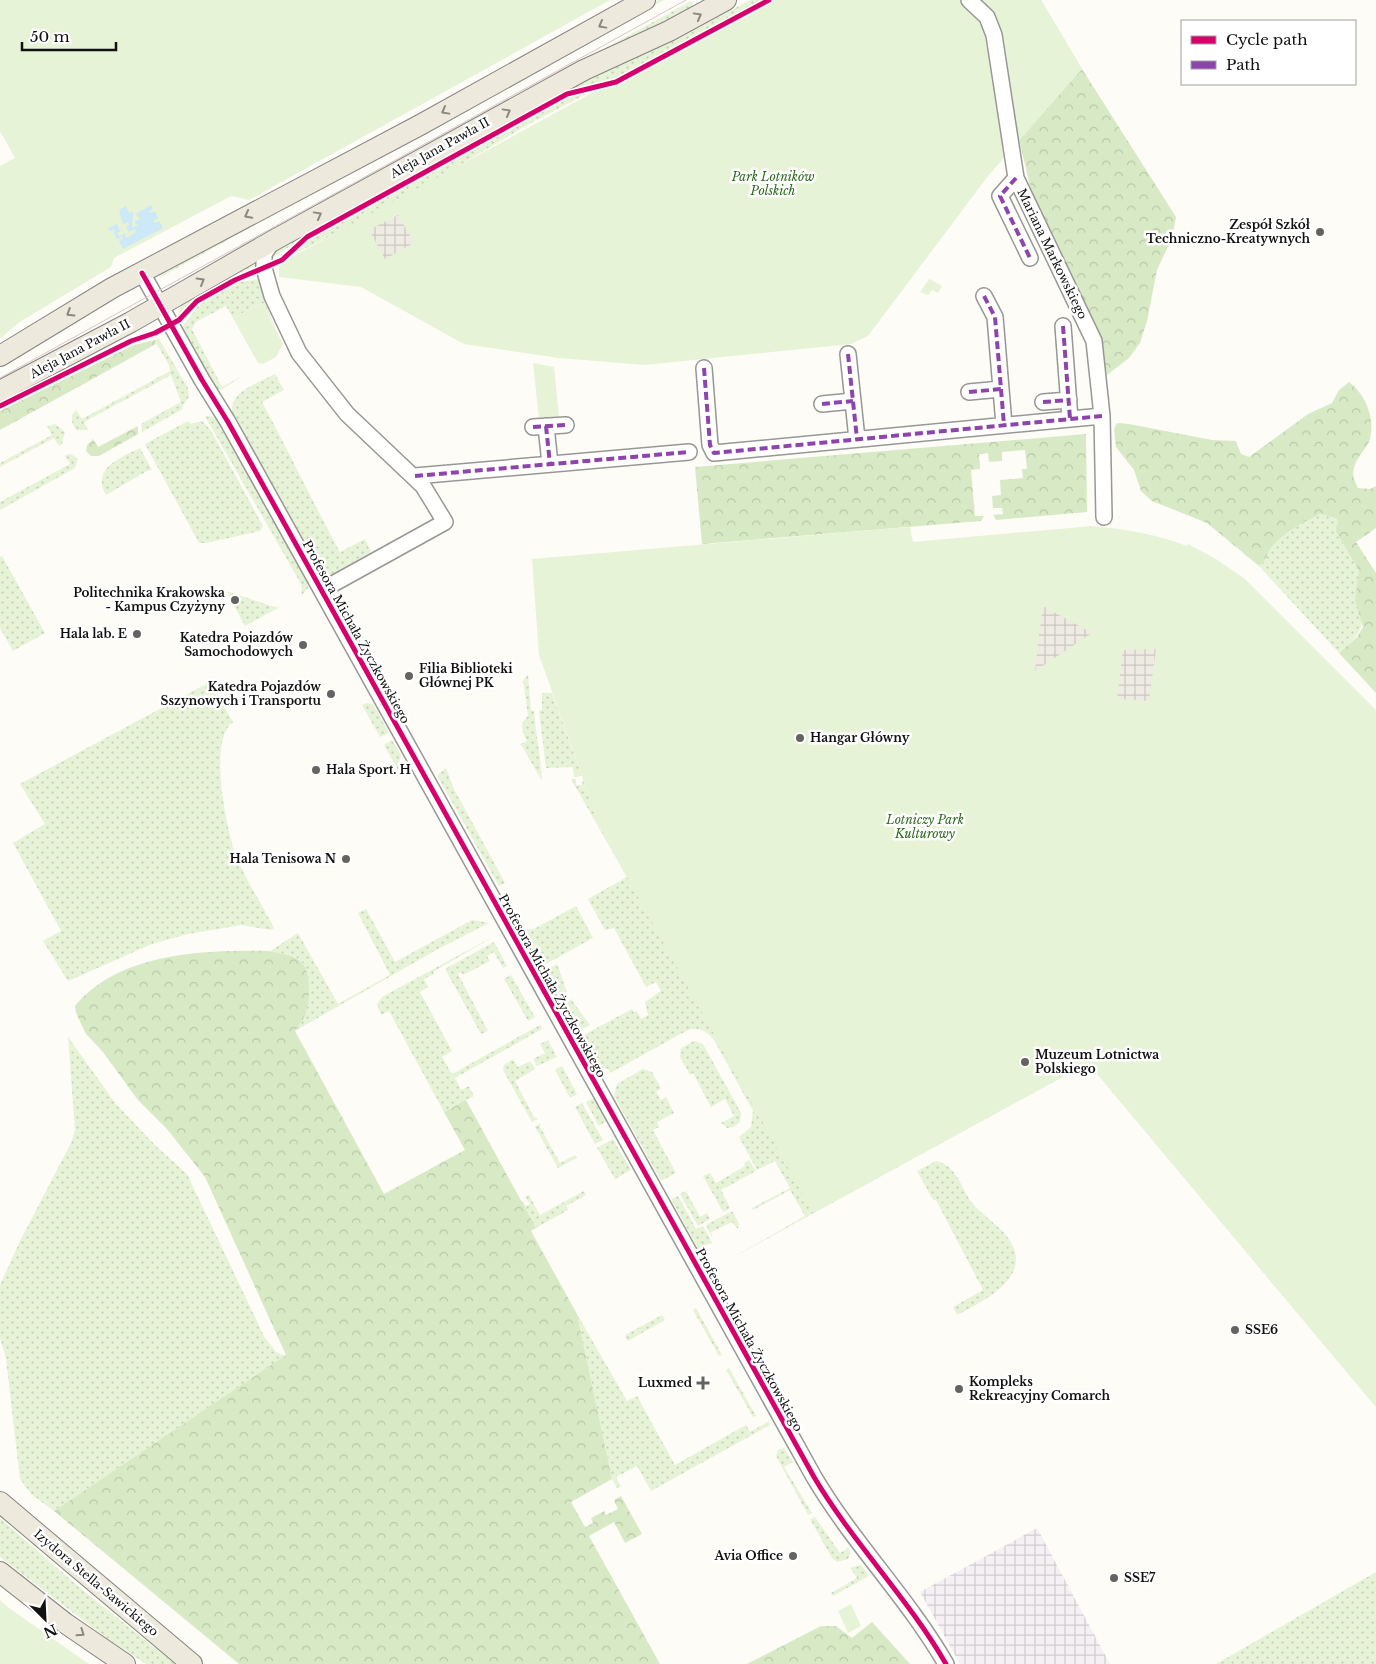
<svg xmlns="http://www.w3.org/2000/svg" width="1376" height="1664" font-family="'Libre Baskerville',serif">
<style>
.industrial{fill:url(#industrial-grid)}
.grass{fill:url(#grass-dots)}
.forest{fill:url(#forest-crowns)}
.park{fill:#e7f3d7}
.plaza{fill:url(#plaza-grid)}
.water{fill:#cde8f7}
.lines{fill:none;stroke-linecap:round;stroke-linejoin:round}
.minor-casing{stroke:#979795;stroke-width:18}
.major-casing{stroke:#858482;stroke-width:22}
.minor{stroke:#fffffe;stroke-width:15}
.major{stroke:#ede9dc;stroke-width:20}
.tram{stroke:#d9c6c7;stroke-width:1}
.quiet{stroke:#8e44ad;stroke-width:4;stroke-dasharray:8 4;stroke-linecap:butt}
.cycleway-casing{stroke:#fff;stroke-width:8}
.cycleway{stroke:#d6006c;stroke-width:5}
.oneway{stroke:#8a8881}
.poi-dot{fill:#646362;stroke:#fff;stroke-width:2}
.labels{text-anchor:middle;stroke-width:5;stroke-linejoin:round;paint-order:stroke}
.street-label{font-size:12px;fill:#111;stroke:#fff}
.park-label{font-size:12px;font-style:italic;fill:#2f6b1f;stroke:#fff}
.poi-label{font-size:12px;font-weight:bold;fill:#111;stroke:#fff;text-anchor:end}
</style>
<defs>
<pattern id="industrial-grid" width="8" height="8" patternUnits="userSpaceOnUse" patternTransform="scale(1.25)"><rect width="8" height="8" fill="#f5f0f3"/><path d="M0 4h8M4 0v8" fill="none" stroke="#d1cdcf"/></pattern>
<pattern id="grass-dots" width="8" height="8" patternUnits="userSpaceOnUse" patternTransform="scale(1.25)"><rect width="8" height="8" fill="#e7f3d7"/><path d="M2 2h.1M6 6h.1" fill="none" stroke="#c5cfb8" stroke-width="1.8" stroke-linecap="round"/></pattern>
<pattern id="forest-crowns" width="20" height="18" patternUnits="userSpaceOnUse" patternTransform="scale(1.25)"><rect width="20" height="18" fill="#d8eac5"/><path d="M2 6a3 3 0 1 1 6 0M12 15a3 3 0 1 1 6 0" fill="none" stroke="#b8c8a8"/></pattern>
<pattern id="plaza-grid" width="8" height="8" patternUnits="userSpaceOnUse" patternTransform="scale(1.25)"><rect width="8" height="8" fill="#edebe2"/><path d="M0 4h8M4 0v8" fill="none" stroke="#cac8c1"/></pattern>
</defs>
<rect width="100%" height="100%" fill="#fdfcf7"/>
<path class="industrial" d="M1037,1528L1110,1664H960L920,1592Z"/>
<path class="grass" d="M624,0H629L392,131L384,132Z
M658,0H664L159,278L161,275Z
M750,0H762L619,77L565,92L307,235L269,260L274,251L606,68L680,38Z
M691,1L694,8L166,291V290Z
M598,88L529,124L396,203L288,257L307,240L569,96Z
M255,259L258,265L237,274L195,297L178,315L181,303Z
M262,279L265,301L274,325L262,303L233,318L226,306L196,322L192,329L222,387L242,376L221,390L217,389L182,327L199,305L239,282Z
M159,339L188,388L189,397L182,407L183,409L142,432L141,424L181,402L171,375L84,422L88,430H76L72,422V415L76,410L82,419L170,371L169,365L155,341Z
M275,374L284,390L262,402C289,452 313,503 340,552L365,539L371,552L329,576L321,574L319,571L233,417C226,392 257,384 275,374Z
M205,416L214,417L219,421L309,583L308,588L301,596L302,591L301,584Z
M188,421L191,424L202,421L210,429L263,526L260,531L206,543H199L145,444Z
M55,424L65,432L62,444L59,446L54,438L0,467V463L52,435L47,426Z
M140,448L152,470L147,471L106,495C91,468 120,458 140,448Z
M71,454L78,459L75,468L0,510V502L70,464L65,455Z
M1321,514L1339,519C1331,541 1355,551 1359,571C1360,577 1356,583 1357,590C1361,628 1370,625 1339,653L1259,566C1268,558 1266,555 1272,547C1283,533 1305,521 1321,514Z
M2,556L45,633L13,651L0,628V557Z
M226,591L278,608L245,626Z
M528,674L531,711H534C536,735 541,757 542,781L522,746L519,745L527,741C522,731 519,724 528,716L523,680Z
M210,682L233,722C208,740 226,823 234,850C241,872 263,906 274,928L271,930L241,925L188,934L152,944L68,981L43,941L61,931L13,843L45,824L20,784Z
M542,693H552L582,776L574,777L573,767L546,768L539,711L542,710Z
M367,703L373,704L389,733L380,737L362,705Z
M392,740L401,755L398,770L384,745Z
M446,768L454,789L505,883L499,886L437,775Z
M571,779H576V785H582L583,779L602,832L1055,997L1376,1407L1088,1063L730,1259L805,1216L790,1190L753,1210L752,1208L790,1188L775,1161L757,1170L739,1137L751,1127L753,1111L714,1040C707,1031 699,1027 688,1030L610,1073L608,1069L599,1067L582,1036L632,1009L634,1012L637,1011L641,1019L648,1015L645,1002L661,991L656,982L646,987L614,928L605,930L588,899L627,877Z
M576,906L593,938L542,966L524,930L534,929Z
M366,909L395,962L472,920L489,923L438,949L295,1031C298,1026 304,1020 305,1014C309,1000 313,972 300,960C292,954 279,953 270,951L298,933L338,1004L390,975L358,913Z
M496,935L433,972L434,974L424,979L428,987L420,992L452,1051L442,1057L452,1074L540,1025L542,1029L455,1078L461,1090L469,1086L474,1096L444,1112L389,1011L381,1015L377,1004L382,997Z
M494,942L507,966L503,968L494,952L487,956L490,961L463,975L461,972L458,974L488,1031L481,1034L445,969Z
M557,964L567,992L559,996L545,971Z
M511,975L535,1017L528,1021L504,979Z
M571,999L590,1025L579,1031L564,1005Z
M68,1037L116,1104L156,1146L187,1174L264,1336L276,1352L286,1356L54,1511L31,1494L20,1479L6,1359L0,1338V1285L20,1241L71,1143L75,1130Z
M548,1040L557,1057L537,1066L533,1059L545,1053L540,1044Z
M694,1041L703,1044L741,1113L740,1122L734,1127L727,1128L721,1123L734,1116L725,1099L711,1107L693,1073L690,1075L680,1057L681,1048Z
M513,1059L518,1067L530,1061L535,1069L515,1081L534,1117L538,1119L532,1122L503,1070L504,1065Z
M562,1066L577,1094L570,1098L555,1070Z
M643,1069L652,1072L661,1088L656,1092L661,1100L666,1097L674,1113L657,1122L659,1127L653,1130L676,1173L661,1181L614,1096L617,1084Z
M595,1097L608,1120L599,1126L586,1102Z
M582,1103L603,1140L595,1144L575,1107Z
M541,1123L540,1127L560,1163L575,1155L577,1158L558,1168L535,1127Z
M613,1139L631,1170L615,1179L597,1148Z
M749,1160L756,1171L721,1190L730,1208L723,1212L703,1176L710,1173L716,1183L745,1166L744,1163Z
M936,1161C956,1165 961,1187 972,1203C983,1216 998,1224 1008,1238C1036,1276 984,1301 957,1315L953,1307L983,1290L936,1200H933L917,1171Z
M584,1191L586,1195L566,1206L568,1210L536,1228L520,1199L526,1206L530,1204L525,1197L529,1195L540,1215Z
M686,1191L700,1217L707,1213L710,1219L698,1226L680,1194Z
M678,1196L696,1229L703,1226L712,1243L698,1248L671,1199Z
M732,1211L739,1223L738,1229L732,1222L711,1232L713,1239L706,1225Z
M696,1308L722,1355L719,1356L693,1310Z
M577,1314L627,1401L637,1396L675,1465L746,1425L750,1432L769,1421L770,1425L651,1491L637,1466L616,1477L621,1486L617,1488L612,1479Z
M662,1315L665,1320L628,1341L625,1335Z
M729,1368L756,1416L753,1417L726,1370Z
M784,1448L793,1462L784,1467L812,1513L808,1515L776,1456L778,1450Z
M815,1517L840,1553L848,1548L851,1553L848,1559L837,1562L832,1558L810,1519Z
M0,1518L80,1588L175,1664H146L108,1639L0,1557Z
M861,1565L868,1574L867,1577L833,1596L831,1593L857,1578L850,1568Z
M1376,1572V1664H1216Z"/>
<path class="forest" d="M1003,0H1041L1082,69L1176,217L1172,238L1157,270L1147,321L1140,343L1129,358L1107,375L1101,342L1034,203L1019,139Z
M159,339L155,341L156,344L0,430V411L134,345Z
M1349,382C1367,396 1376,420 1369,442C1363,452 1354,461 1353,473C1353,478 1356,484 1358,488L1370,489L1376,486V528L1356,542L1376,573V693L1339,653L1357,637L1363,627L1355,600L1359,570L1336,532L1338,519L1321,514C1305,521 1283,533 1272,547C1266,555 1268,558 1259,566L1207,523L1152,501L1141,491L1134,470L1116,447L1114,429L1117,423L1129,424L1212,440L1236,441L1241,454L1249,457L1308,414L1332,403L1339,390Z
M138,426V434L99,456H91L86,451L87,445L93,439L98,447Z
M1086,434L1087,512L996,520L993,515L1003,514L1002,508H993L992,496L1001,495L1000,480L1023,478L1022,469H1027L1025,450L1002,452V461L989,462L988,453L979,454L980,469L971,470L975,516H984L981,521L702,544L695,467Z
M269,951C279,953 291,954 299,960C313,970 310,1001 305,1015C303,1021 298,1026 295,1031L384,1194L465,1150L444,1112L466,1100L536,1228L531,1231L577,1314L612,1479L571,1502L585,1527L593,1523L591,1518L604,1511L606,1515L618,1509L614,1500L621,1496L642,1534L625,1543L614,1522L589,1536L660,1664H239L54,1511L286,1355L205,1177L167,1129L138,1100L102,1051L86,1034L76,1013L75,1006C120,952 205,950 269,951Z
M872,1622L910,1664H747L821,1626H836L852,1638Z"/>
<path class="park" d="M0,0H610L249,200L231,196L114,258L111,267L18,323L0,339V166L15,158L0,131Z
M762,0H1041L1082,69L988,176L868,336L851,344L645,365L559,358L464,344L361,287L279,277V264Z
M929,279L942,286L938,293L932,290L928,295L920,292Z
M262,303L283,344L276,357L263,364L258,363L233,318Z
M533,363L554,367L559,417L539,419Z
M1092,526C1125,529 1156,534 1187,546L1188,544L1216,559L1245,579L1376,710V1407L1088,1063L813,1213L602,832L539,655L532,559L910,527L913,542Z
M0,1600L9,1608L89,1664H0Z
M851,1604L861,1626L848,1633L838,1611Z"/>
<path class="plaza" d="M398,215L414,243L385,259L369,230Z
M1043,606L1092,633L1035,671L1039,635Z
M1156,649L1149,701L1117,699L1123,650Z"/>
<path class="water" d="M151,205L153,209L149,211L150,213L155,211L158,218L153,221L154,223L159,221L163,228L123,249L119,241L123,239L122,236L117,239L114,233L115,229L110,231L108,228L117,224L119,229L121,231L117,233L119,236L125,233L126,238L136,232L135,229L129,232L126,227L129,225L128,222L123,224L119,210L126,206L129,213L133,212L132,228L138,225L134,222L140,219L136,214Z"/>
<g class="lines">
<defs>
<path id="minor" d="M969,0L987,17L994,35L1016,178L1094,341L1102,416L1104,517
M1016,178L1000,196L1030,258
M273,241L264,254V268L272,296L299,353L347,414L423,486L445,522L322,590
M142,273L202,380L228,422L814,1477C853,1543 908,1598 946,1664
M984,296L995,317L1004,425
M1063,326L1070,419
M848,354L857,439
M704,368L710,445L714,453L1102,416
M969,392L1001,389
M1043,402L1069,400
M822,404L853,401
M546,426L550,464
M533,427L566,425
M415,476L689,452"/>
<path id="major" d="M0,356L112,288L420,125L645,0
M0,391L131,322L276,239L584,70L669,31L726,0
M0,1502L192,1664
M0,1572L65,1623L125,1664"/>
</defs>
<use href="#minor" class="minor-casing"/>
<use href="#major" class="major-casing"/>
<use href="#minor" class="minor"/>
<use href="#major" class="major"/>
<path class="tram" d="M0,378L686,0"/>
<path class="quiet" d="M1016,178L1000,196L1030,258
M984,296L995,317L1004,425
M1063,326L1070,419
M848,354L857,439
M704,368L710,445L714,453L1102,416
M969,392L1001,389
M1043,402L1069,400
M822,404L853,401
M546,426L550,464
M533,427L566,425
M415,476L689,452"/>
<defs>
<path id="cycleway" d="M142,273L202,380L228,422L814,1477C853,1543 908,1598 946,1664
M0,406L131,341L155,333L179,320L197,301L235,280L282,260L307,237L567,94L616,82L769,0"/>
</defs>
<use href="#cycleway" class="cycleway-casing"/>
<use href="#cycleway" class="cycleway"/>
</g>
<defs><path id="oneway-chevron" d="M-2-3.5L2.5 0L-2 3.5" fill="none" stroke-width="1.6" stroke-linecap="round" stroke-linejoin="round" transform="scale(1.25)"/></defs>
<g class="oneway">
<use href="#oneway-chevron" transform="translate(698 16) rotate(-29)"/>
<use href="#oneway-chevron" transform="translate(602 25) rotate(151)"/>
<use href="#oneway-chevron" transform="translate(445 111) rotate(151)"/>
<use href="#oneway-chevron" transform="translate(507 112) rotate(-29)"/>
<use href="#oneway-chevron" transform="translate(248 215) rotate(152)"/>
<use href="#oneway-chevron" transform="translate(318 215) rotate(-29)"/>
<use href="#oneway-chevron" transform="translate(201 281) rotate(-30)"/>
<use href="#oneway-chevron" transform="translate(70 313) rotate(148)"/>
<use href="#oneway-chevron" transform="translate(81 1633) rotate(34)"/>
</g>
<g class="poi-dot">
<circle cx="1320" cy="232" r="5"/>
<circle cx="235" cy="600" r="5"/>
<circle cx="137" cy="634" r="5"/>
<circle cx="303" cy="645" r="5"/>
<circle cx="409" cy="676" r="5"/>
<circle cx="331" cy="694" r="5"/>
<circle cx="800" cy="738" r="5"/>
<circle cx="316" cy="770" r="5"/>
<circle cx="346" cy="859" r="5"/>
<circle cx="1025" cy="1062" r="5"/>
<circle cx="1235" cy="1330" r="5"/>
<path d="M700.5 1375.5h5v5h5v5h-5v5h-5v-5h-5v-5h5z"/>
<circle cx="959" cy="1389" r="5"/>
<circle cx="793" cy="1556" r="5"/>
<circle cx="1114" cy="1578" r="5"/>
</g>
<g class="labels">
<g class="street-label">
<text transform="translate(440 148) rotate(-29)" y="4">Aleja Jana Pawła II</text>
<text transform="translate(1052 254) rotate(64)" y="4">Mariana Markowskiego</text>
<text transform="translate(80 349) rotate(-28)" y="4">Aleja Jana Pawła II</text>
<text transform="translate(356 632) rotate(61)" y="4">Profesora Michała Życzkowskiego</text>
<text transform="translate(552 986) rotate(61)" y="4">Profesora Michała Życzkowskiego</text>
<text transform="translate(749 1340) rotate(61)" y="4">Profesora Michała Życzkowskiego</text>
<text transform="translate(96 1583) rotate(40)" y="4">Izydora Stella-Sawickiego</text>
</g>
<g class="park-label">
<text x="773" y="181">Park Lotników<tspan x="773" dy="14">Polskich</tspan></text>
<text x="925" y="824">Lotniczy Park<tspan x="925" dy="14">Kulturowy</tspan></text>
</g>
<g class="poi-label">
<text x="1310" y="229">Zespół Szkół<tspan x="1310" dy="14">Techniczno-Kreatywnych</tspan></text>
<text x="225" y="597">Politechnika Krakowska<tspan x="225" dy="14">- Kampus Czyżyny</tspan></text>
<text x="127" y="638">Hala lab. E</text>
<text x="293" y="642">Katedra Pojazdów<tspan x="293" dy="14">Samochodowych</tspan></text>
<text x="419" y="673" text-anchor="start">Filia Biblioteki<tspan x="419" dy="14">Głównej PK</tspan></text>
<text x="321" y="691">Katedra Pojazdów<tspan x="321" dy="14">Sszynowych i Transportu</tspan></text>
<text x="810" y="742" text-anchor="start">Hangar Główny</text>
<text x="326" y="774" text-anchor="start">Hala Sport. H</text>
<text x="336" y="863">Hala Tenisowa N</text>
<text x="1035" y="1059" text-anchor="start">Muzeum Lotnictwa<tspan x="1035" dy="14">Polskiego</tspan></text>
<text x="1245" y="1334" text-anchor="start">SSE6</text>
<text x="969" y="1386" text-anchor="start">Kompleks<tspan x="969" dy="14">Rekreacyjny Comarch</tspan></text>
<text x="692" y="1387">Luxmed</text>
<text x="783" y="1560">Avia Office</text>
<text x="1124" y="1582" text-anchor="start">SSE7</text>
</g>
</g>
<rect x="1181" y="20" width="175" height="65" fill="#ffffff" stroke="#a0a0a0"/>
<rect x="1191" y="36" width="25" height="8" fill="#d6006c" stroke="#a0a0a0"/>
<text x="1226" y="45" font-size="15" fill="#111111">Cycle path</text>
<rect x="1191" y="61" width="25" height="8" fill="#8e44ad" stroke="#a0a0a0"/>
<text x="1226" y="70" font-size="15" fill="#111111">Path</text>
<g transform="translate(45 1619) rotate(156)" stroke="#ffffff" stroke-width="4" paint-order="stroke">
<path d="M0-4L9 19L0 12L-9 19Z" fill="#111111"/>
<text y="-8" font-size="14" font-weight="bold" text-anchor="middle" fill="#111111">N</text>
</g>
<path d="M22 42v8h94v-8" fill="none" stroke="#111111" stroke-width="2.5"/>
<text x="30" y="42" font-size="15" fill="#111111" stroke="#ffffff" stroke-width="4" paint-order="stroke">50 m</text>
</svg>
